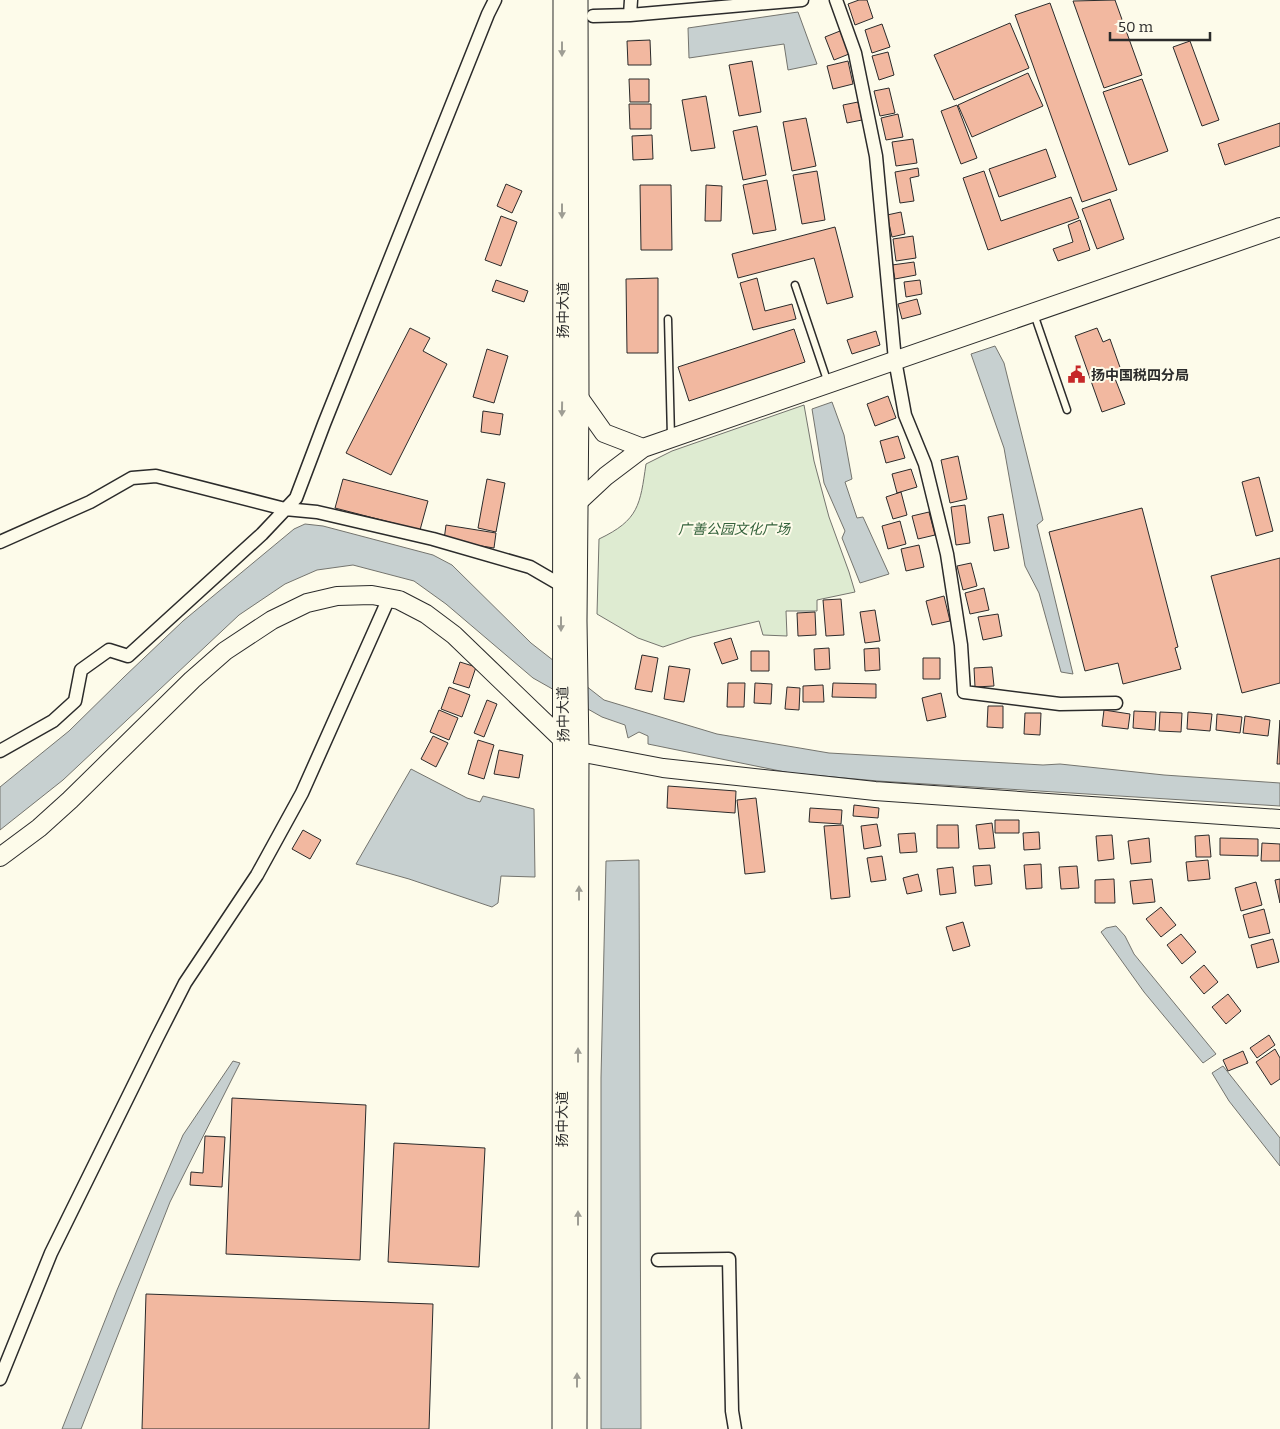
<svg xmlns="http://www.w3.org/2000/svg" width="1280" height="1429" font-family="Bitter,'Noto Sans SC',serif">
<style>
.green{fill:#deebd1;stroke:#74746e}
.water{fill:#c7d0d0;stroke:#74746e}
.building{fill:#f2b8a0;stroke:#2b2b2b}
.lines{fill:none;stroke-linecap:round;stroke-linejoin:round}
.lane-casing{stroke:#2b2b2b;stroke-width:9}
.street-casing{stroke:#2b2b2b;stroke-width:15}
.secondary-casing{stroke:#2b2b2b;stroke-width:20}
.primary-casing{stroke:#2b2b2b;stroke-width:21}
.lane{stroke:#fdfbea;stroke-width:6}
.street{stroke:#fdfbea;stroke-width:12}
.secondary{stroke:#fdfbea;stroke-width:18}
.primary{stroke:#fdfbea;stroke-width:19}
.oneway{fill:#9e9d94}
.labels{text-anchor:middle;stroke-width:4;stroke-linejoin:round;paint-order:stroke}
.street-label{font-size:14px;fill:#2b2b2b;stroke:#fdfbea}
.poi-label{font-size:14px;font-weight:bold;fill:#2b2b2b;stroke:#fdfbea;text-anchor:start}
.park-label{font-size:14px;font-style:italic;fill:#34623c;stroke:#fdfbea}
</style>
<rect width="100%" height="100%" fill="#fdfbea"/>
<path class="green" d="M804,405L814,461L829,517L849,572L855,592L817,600V611H786L787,636L763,635L759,621L692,637L663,647L638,638L597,614L599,539C639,520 640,505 646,464L672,451Z"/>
<path class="water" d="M798,12L817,64L788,70L784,44L689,58L688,28Z
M995,346L1004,363L1043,520L1037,525L1073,674L1061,672L1039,593L1025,566L1004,448L971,354Z
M832,402L844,435L852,479L845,482L857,518L863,517L889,574L860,583L842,538L845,531L824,483L812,409Z
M305,524L323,526L433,555L452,565L531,643L604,700L717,734L829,753L1043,765L1060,764L1164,775L1280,783V806L878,781L790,773L648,744V736L639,732L628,738L625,725L602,717L533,678L446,604L414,581L353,565L317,570L285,584L239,615L63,780L0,830V787L69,731L124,677L183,621L294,529Z
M411,769L467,798L480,802L483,796L534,809L535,877L501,876L498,903L492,907L409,879L356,864Z
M639,860L641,1429H601V1078L606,861Z
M1116,926L1125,936L1134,954L1216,1054L1203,1063L1144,992L1101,932L1106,928Z
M233,1061L240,1063L170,1202L81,1429H62L117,1290L183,1135Z
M1223,1066L1280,1138V1166L1229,1101L1212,1073Z"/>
<path class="building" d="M859,0H867L873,18L855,25L848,4Z
M1115,0L1142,75L1104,88L1073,1Z
M1050,3L1117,190L1082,202L1015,15Z
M1010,23L1029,68L954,100L934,55Z
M882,24L890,47L872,53L865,30Z
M840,31L849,54L834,60L825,37Z
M650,40L651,65H628L627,41Z
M1190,41L1219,120L1202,126L1173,47Z
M888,52L894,75L879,80L872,56Z
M752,61L761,112L739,116L729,65Z
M848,61L853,84L833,89L827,66Z
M1028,73L1043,106L972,137L958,105Z
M629,79H649V102H630Z
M1142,79L1168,151L1129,165L1103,92Z
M889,88L895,113L880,116L874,91Z
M706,96L715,148L691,151L682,100Z
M858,102L862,120L847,123L843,105Z
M629,104H651V129H630Z
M957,105L977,158L961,164L941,111Z
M898,114L903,137L886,140L881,118Z
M806,118L816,166L792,171L783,122Z
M1280,123V146L1225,165L1218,144Z
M757,126L766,175L743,180L733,131Z
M652,135L653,159L633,160L632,136Z
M913,139L917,163L896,166L892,142Z
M1046,149L1056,177L999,197L989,169Z
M918,168L919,176L910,178L914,201L900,203L895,172Z
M817,171L825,220L802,224L793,175Z
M984,171L1001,221L1071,197L1079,218L988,250L963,178Z
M767,180L776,230L753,234L743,185Z
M506,184L522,191L512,213L497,206Z
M640,185H671L672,250H641Z
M706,185L722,186L721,221H705Z
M1110,199L1124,239L1097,249L1082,209Z
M901,212L905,234L892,237L887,215Z
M501,216L517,222L501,266L485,260Z
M1080,220L1090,250L1058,261L1053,249L1073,242L1068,225Z
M835,227L853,297L827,304L814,258L738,278L732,254Z
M913,236L916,258L896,261L893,239Z
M914,262L916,275L895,279L892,265Z
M658,278V353H627L626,279Z
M757,278L765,311L792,304L796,319L753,330L740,283Z
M496,280L528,291L524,302L492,291Z
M920,280L922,294L906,297L904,282Z
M917,299L921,314L902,319L898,304Z
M410,328L430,338L423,351L447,364L391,475L346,453Z
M1097,328L1103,342L1110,339L1122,373L1114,376L1125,404L1102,412L1075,336Z
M794,329L805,362L689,401L678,367Z
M876,331L880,345L852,354L847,340Z
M487,349L508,356L494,403L473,397Z
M888,396L896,418L875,426L867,404Z
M483,411L503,414L500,435L481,432Z
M898,436L905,458L886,463L880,441Z
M958,456L967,499L950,503L941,460Z
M911,469L917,487L897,493L892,474Z
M1259,477L1273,531L1256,536L1242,482Z
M343,479L428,501L420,530L335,508Z
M487,479L505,483L496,532L478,528Z
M901,492L907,515L893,519L886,497Z
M965,505L970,543L956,545L951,507Z
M1142,508L1178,647L1175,648L1181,669L1123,684L1118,663L1085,671L1049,532Z
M929,512L935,535L918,539L912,516Z
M1003,514L1009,548L994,551L988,517Z
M900,521L906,544L888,549L882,526Z
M446,525L496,533L494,548L444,540Z
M919,545L924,567L906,571L901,549Z
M1280,558V683L1242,693L1211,576Z
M971,563L977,586L963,590L957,566Z
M984,588L989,610L970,614L965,593Z
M944,596L950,621L932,625L926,601Z
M841,599L844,635L826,636L823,600Z
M875,610L880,641L865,643L860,612Z
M815,612L816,635L798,636L797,613Z
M998,614L1002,636L983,640L978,617Z
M731,638L738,659L722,664L714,643Z
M829,648L830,669L815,670L814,649Z
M879,648L880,670L865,671L864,649Z
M751,651H769V671H751Z
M642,655L658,658L652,692L635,689Z
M923,658H940V679H923Z
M460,662L476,667L469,688L453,683Z
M669,666L690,669L684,702L664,699Z
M992,667L994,686L975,687L974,668Z
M728,683H745L744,707H727Z
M755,683L772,684L771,704L754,703Z
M833,683L876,684V698L832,697Z
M823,685L824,702H803V686Z
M449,687L470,695L462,717L441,709Z
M787,687L800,688L799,710L785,709Z
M941,693L946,717L927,721L922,698Z
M487,700L497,704L484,737L474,733Z
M988,706H1003V728L987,727Z
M439,710L458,718L449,740L430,732Z
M1104,710L1130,714L1128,729L1102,726Z
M1134,711L1156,712L1155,730L1133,728Z
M1160,712L1182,713L1181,732L1159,731Z
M1188,712L1212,714L1210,731L1187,729Z
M1025,713H1041L1040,735L1024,734Z
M1217,714L1242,717L1240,733L1216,730Z
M1245,716L1270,720L1268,736L1243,733Z
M1280,720V764H1277Z
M433,736L448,743L436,767L421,759Z
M478,740L494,745L484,779L468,774Z
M499,750L523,755L519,778L494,774Z
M668,786L736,791L735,813L667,808Z
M756,798L765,872L745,874L737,800Z
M854,805L879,808L878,818L853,816Z
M810,808L842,810L841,824L809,822Z
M995,820H1019V833H995Z
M992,823L995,848L979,849L976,825Z
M877,824L881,846L864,849L861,826Z
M843,825L850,897L831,899L824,826Z
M937,825H958L959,848H937Z
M303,830L321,840L310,859L292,849Z
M1039,832L1040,849L1024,850L1023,833Z
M915,833L917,852L900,853L898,834Z
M1112,835L1114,859L1098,861L1096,836Z
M1209,835L1211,857H1196L1195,836Z
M1149,838L1151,862L1131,864L1128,841Z
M1220,838L1258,839V856L1220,855Z
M1262,843L1280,844V861H1261Z
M882,856L886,880L871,882L867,858Z
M1208,860L1210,879L1188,881L1186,862Z
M1041,864L1042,888L1026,889L1024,865Z
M990,865L992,884L975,886L973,866Z
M1077,866L1079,888L1061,889L1059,867Z
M953,867L956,893L940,895L937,869Z
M918,874L922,891L907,894L903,878Z
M1114,879L1115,903H1095V880Z
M1152,879L1155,902L1133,904L1130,881Z
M1280,879V903L1275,880Z
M1256,882L1262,905L1241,911L1235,888Z
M1161,907L1176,925L1161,937L1146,919Z
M1264,909L1270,933L1249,938L1243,915Z
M963,922L970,946L953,951L946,927Z
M1181,934L1196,952L1182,964L1167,945Z
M1273,939L1279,962L1257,968L1251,945Z
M1204,965L1218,982L1204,994L1190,977Z
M1228,994L1241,1011L1226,1024L1212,1007Z
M1269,1035L1275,1045L1257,1058L1250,1048Z
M1275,1049L1280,1058V1079L1271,1085L1256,1062Z
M1243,1051L1248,1063L1228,1071L1223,1060Z
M232,1098L366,1105L360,1260L226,1254Z
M205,1136L225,1137L222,1187L190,1185L191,1172L203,1173Z
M394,1143L485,1148L479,1267L388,1262Z
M146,1294L433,1304L429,1429H142Z"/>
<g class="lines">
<defs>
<path id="lane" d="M795,285L828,383
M1034,314L1067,410
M668,319L671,437"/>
<path id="street" d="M836,0L855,53L876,156L895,360L905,415L925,464L947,554L961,645L964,692L1060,704L1116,703
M630,15L631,0
M593,16L630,15L802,0
M0,542L90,502L132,478L156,476L285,509L317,512L433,539L530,567L561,585
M0,751L53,721L75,701L81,670L109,650L128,656L262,534L296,498L324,424L488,14L495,0
M658,1260L729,1259L732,1411L735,1429
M0,1379L51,1253L157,1038L185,983L257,875L302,793L389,598"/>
<path id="secondary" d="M575,392L604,433L643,448
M577,503L606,476L643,448L1280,227
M0,857L39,828L70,800L192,680L225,651L272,620L307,603L337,596L372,595L399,600L426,614L454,635L563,740L579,752L663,768L875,791L1280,819"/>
<path id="primary" d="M562,1429L563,0
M577,1429L579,752L577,621L579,398L578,0"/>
</defs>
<use href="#lane" class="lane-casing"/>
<use href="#street" class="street-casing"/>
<use href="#secondary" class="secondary-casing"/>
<use href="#primary" class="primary-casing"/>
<use href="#lane" class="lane"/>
<use href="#street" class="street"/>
<use href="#secondary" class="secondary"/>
<use href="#primary" class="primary"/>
</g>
<defs><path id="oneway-solid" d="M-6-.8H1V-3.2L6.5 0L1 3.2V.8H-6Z" transform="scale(1.25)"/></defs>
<g class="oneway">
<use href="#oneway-solid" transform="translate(562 49) rotate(90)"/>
<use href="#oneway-solid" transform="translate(562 211) rotate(90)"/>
<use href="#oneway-solid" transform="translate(562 409) rotate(91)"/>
<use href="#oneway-solid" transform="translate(561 624) rotate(90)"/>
<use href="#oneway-solid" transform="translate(579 893) rotate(-90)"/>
<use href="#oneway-solid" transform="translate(578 1055) rotate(-90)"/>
<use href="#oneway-solid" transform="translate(578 1218) rotate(-90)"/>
<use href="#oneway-solid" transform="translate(577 1380) rotate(-90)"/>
</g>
<defs>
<symbol id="civic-bare" viewBox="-9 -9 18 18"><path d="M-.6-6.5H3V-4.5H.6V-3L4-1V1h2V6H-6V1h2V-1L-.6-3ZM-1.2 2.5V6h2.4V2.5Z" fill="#c62828" stroke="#fdfbea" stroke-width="2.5" paint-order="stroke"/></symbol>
</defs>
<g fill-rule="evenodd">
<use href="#civic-bare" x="1064" y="362" width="25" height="25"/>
</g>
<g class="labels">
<g class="street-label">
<text transform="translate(563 310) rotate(-90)" y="5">扬中大道</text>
<text transform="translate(563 714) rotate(-91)" y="5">扬中大道</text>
<text transform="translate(562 1119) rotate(-90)" y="5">扬中大道</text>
</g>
<g class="poi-label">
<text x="1091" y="380">扬中国税四分局</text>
</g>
<g class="park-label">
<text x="734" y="534">广善公园文化广场</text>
</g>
</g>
<path d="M1110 32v8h100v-8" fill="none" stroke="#2b2b2b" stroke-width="2.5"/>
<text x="1118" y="32" font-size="15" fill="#2b2b2b" stroke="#fdfbea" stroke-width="4" paint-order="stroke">50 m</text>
</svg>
